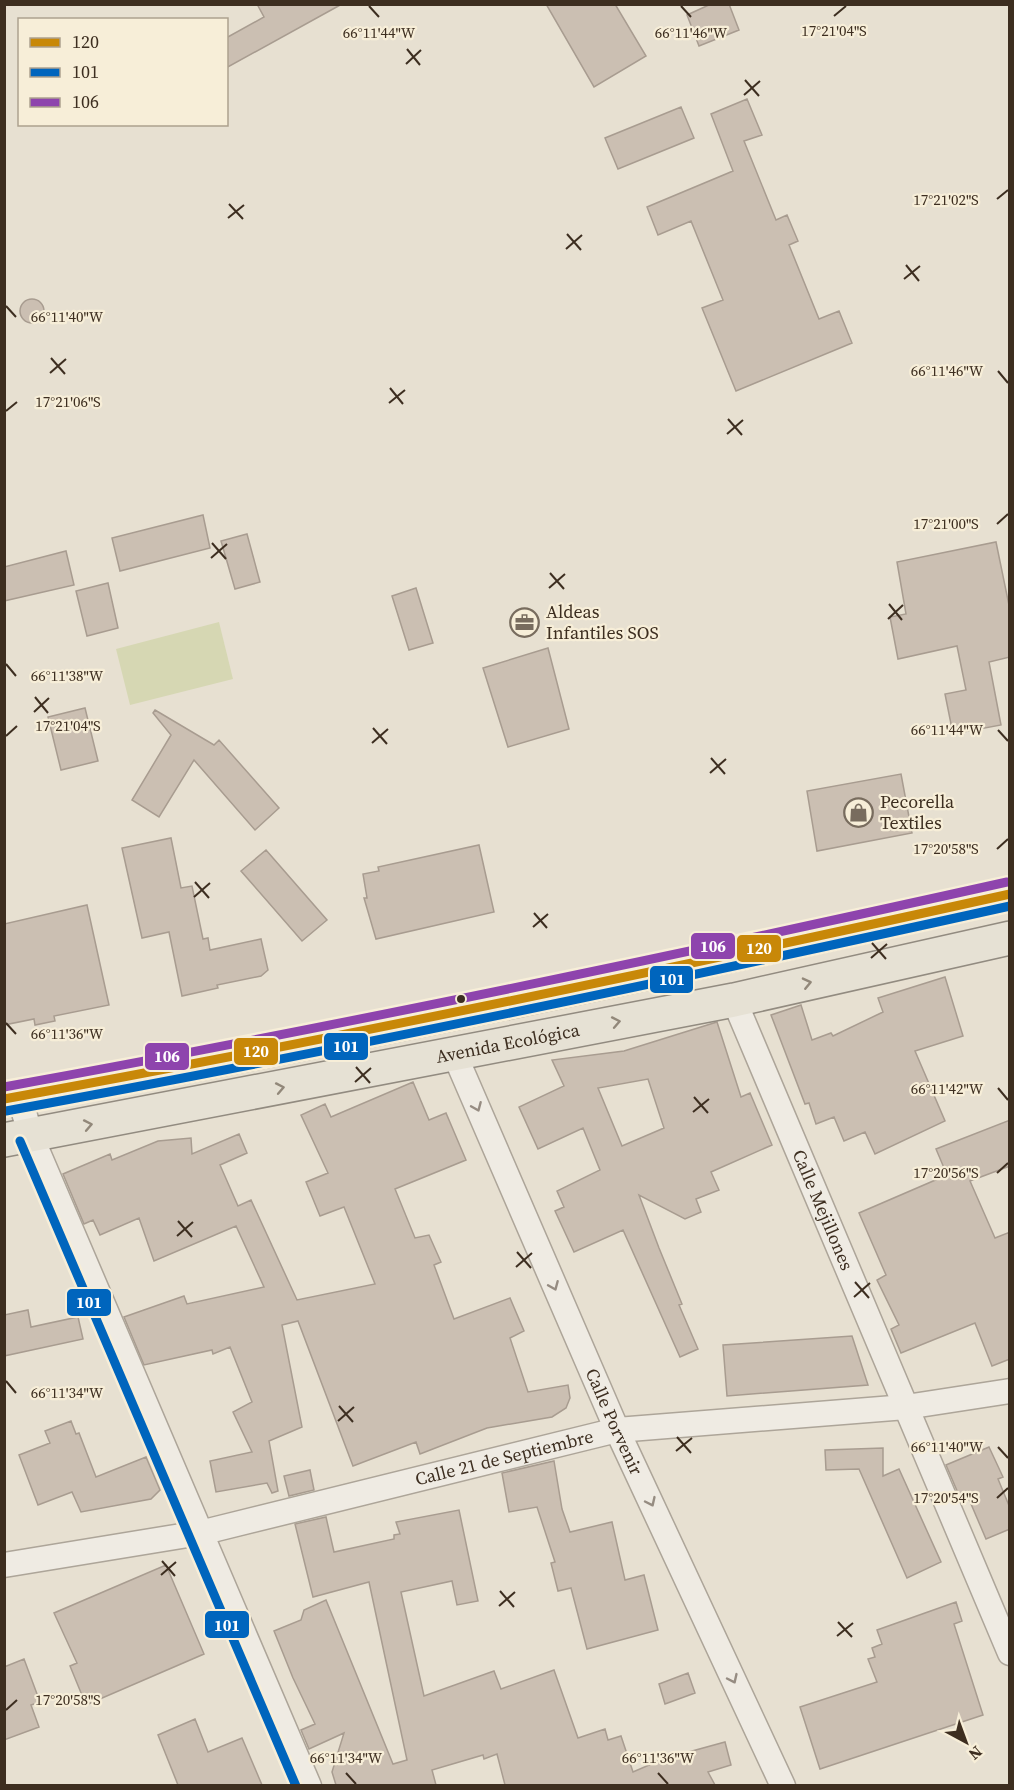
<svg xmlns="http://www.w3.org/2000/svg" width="1014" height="1790" font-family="'Source Serif 4',serif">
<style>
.green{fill:#d6d7b3}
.building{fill:#cbbfb2;stroke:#a89c90;stroke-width:1.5;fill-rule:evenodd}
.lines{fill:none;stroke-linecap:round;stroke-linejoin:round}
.minor-casing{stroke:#ada599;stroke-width:27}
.primary-casing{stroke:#928b80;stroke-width:36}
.minor{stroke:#efebe3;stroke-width:24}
.primary{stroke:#e6e1d4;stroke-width:33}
.bus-1-casing{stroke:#f7eed8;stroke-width:14}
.bus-2-casing{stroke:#f7eed8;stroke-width:14}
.bus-3-casing{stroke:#f7eed8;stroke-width:14}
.bus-1{stroke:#c88808;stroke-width:9}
.bus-2{stroke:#0065bd;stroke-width:9}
.bus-3{stroke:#8e44ad;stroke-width:9}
.oneway{stroke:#92887a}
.oneway2{stroke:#968c82}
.ticks{fill:none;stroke:#3d2e20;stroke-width:2}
.bus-dot{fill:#3d2e20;stroke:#f7eed8;stroke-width:2}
.labels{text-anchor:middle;stroke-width:4.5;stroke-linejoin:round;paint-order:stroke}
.poi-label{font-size:18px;fill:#3d2e20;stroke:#f7eed8;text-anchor:start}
.street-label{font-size:18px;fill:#3d2e20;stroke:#f7eed8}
.ticks-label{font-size:15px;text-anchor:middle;fill:#3d2e20;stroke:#f7eed8;stroke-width:4.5;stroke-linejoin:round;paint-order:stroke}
.line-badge{stroke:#f7eed8;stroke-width:2}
.badge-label{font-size:16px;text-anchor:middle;font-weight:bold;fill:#fff}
</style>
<rect width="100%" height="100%" fill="#e7e0d1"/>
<path class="green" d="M219,622L233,679L130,705L116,649Z"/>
<path class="building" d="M257,4H342L226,68V38L264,17Z
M546,4H615L646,56L594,87Z
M711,4H729L739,30L699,46L687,15Z
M747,99L762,135L744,141L776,220L787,215L798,241L789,245L819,319L839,311L852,343L736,391L702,308L723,300L691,221L658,235L647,207L733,171L711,114Z
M681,107L694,138L618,169L605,138Z
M20 311a12 12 0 1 1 24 0a12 12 0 1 1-24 0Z
M203,515L210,548L120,571L112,538Z
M247,534L260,582L235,589L221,541Z
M996,542L1010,610V657L989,662L1001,725L953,734L945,694L966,690L957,646L898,659L890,617L906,614L897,562Z
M66,551L74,585L4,601V567Z
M108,583L118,628L87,636L76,591Z
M416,588L433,643L409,650L392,596Z
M548,648L569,729L508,747L483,668Z
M85,708L98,761L61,770L48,717Z
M155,710L214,745L219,740L279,808L255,830L194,760L159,817L132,800L171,735L153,713Z
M901,774L912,833L817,851L807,791Z
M171,838L181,888L192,886L203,939L208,938L210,950L261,939L268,970L261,976L217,985L218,988L182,996L169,932L142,938L122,848Z
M479,845L494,912L376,939L364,898H367L363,874L379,871L378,867Z
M266,850L327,920L302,941L241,871Z
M87,905L109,1005L54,1016L55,1021L35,1025L34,1019L4,1025V924Z
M945,977L963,1036L915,1051L945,1121L875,1154L865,1132L844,1141L834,1117L816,1124L809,1103L805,1104L771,1015L801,1005L812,1040L831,1033L833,1036L883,1012L878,998Z
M717,1022L741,1097L750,1093L772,1145L711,1172L719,1190L696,1199L701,1212L685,1219L639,1195L659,1248L682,1304L679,1305L698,1349L680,1357L623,1230L574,1252L555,1211L564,1207L557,1191L600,1170L583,1128L538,1149L519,1107L564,1086L552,1060L624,1051ZM648,1079L664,1128L622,1146L598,1088Z
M413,1082L429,1120L446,1113L466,1160L395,1189L415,1238L429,1235L441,1262L434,1265L454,1319L510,1298L524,1331L510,1338L528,1392L568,1385L570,1398L566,1408L552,1417L487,1428L420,1454L416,1442L353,1466L298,1321L282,1325L302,1427L269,1441L278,1491L272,1493L267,1483L216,1492L210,1461L252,1452L233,1412L252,1402L230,1347L213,1354L212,1350L144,1365L124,1317L184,1296L187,1304L264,1287L236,1226L154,1261L139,1218L100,1235L93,1220L84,1224L63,1174L110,1154L112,1160L158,1141L191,1138L192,1154L239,1134L247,1153L220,1165L238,1206L251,1200L297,1300L375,1284L344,1207L320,1216L306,1182L328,1173L301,1115L325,1104L331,1117Z
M1010,1120V1166L970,1181L995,1238L1010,1232V1359L992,1366L975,1323L901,1353L891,1329L899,1325L877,1280L886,1275L859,1213L947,1175L936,1149Z
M28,1310L31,1327L78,1317L83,1339L4,1356V1315Z
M852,1336L868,1385L727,1396L723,1345Z
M71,1421L76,1434L79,1433L96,1477L146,1457L160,1490L151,1499L81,1512L72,1492L38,1505L19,1455L50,1443L45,1431Z
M989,1447L1003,1477L998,1479L1010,1508V1529L986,1539L968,1497L961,1500L946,1465Z
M883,1448V1476L899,1469L941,1562L907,1578L859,1469L826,1470L825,1450Z
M554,1461L562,1509L570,1532L612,1522L625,1580L644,1575L658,1630L587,1649L571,1588L558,1591L551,1563L555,1562L537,1507L509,1512L502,1473Z
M310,1470L314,1490L289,1496L284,1476Z
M459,1510L478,1601L457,1605L452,1581L401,1592L424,1696L494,1671L501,1689L554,1670L578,1738L605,1729L608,1740L621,1736L633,1772L663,1759L725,1742L731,1765L708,1772L715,1785H505L497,1754L484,1759L483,1755L432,1770L436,1785H336L332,1772L344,1733L309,1749L301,1730L315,1724L293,1678L274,1631L301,1620L304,1610L326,1600L393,1764L407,1760L369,1582L313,1597L295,1524L326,1517L334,1552L394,1539V1535L400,1534L396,1522Z
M166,1565L204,1654L86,1705L70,1666L77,1663L54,1613Z
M956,1602L962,1621L954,1624L983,1715L820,1769L800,1707L877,1682L868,1659L875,1657L872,1648L882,1644L877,1630Z
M24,1659L40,1702L31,1705L39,1727L4,1740V1667Z
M688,1673L695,1693L665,1704L659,1684Z
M195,1719L208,1752L242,1738L262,1785H178L158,1735Z"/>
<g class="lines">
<defs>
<g id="minor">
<path id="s1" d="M734,1000L1010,1653"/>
<path id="s2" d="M454,1053L617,1430L783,1786"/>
<path d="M19,1096L31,1136L309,1786"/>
<path id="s3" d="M4,1565L200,1533L617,1430L906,1407L1010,1391"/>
</g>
<g id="primary">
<path d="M4,1099C341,1040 676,968 1010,894"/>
<path id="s4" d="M4,1140L734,1000L1010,938"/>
</g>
</defs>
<use href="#minor" class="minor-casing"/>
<use href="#primary" class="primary-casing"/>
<use href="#minor" class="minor"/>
<use href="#primary" class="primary"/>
<defs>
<path id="bus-1" d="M4,1099C341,1038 676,968 1010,894"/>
<path id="bus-2" d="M6,1111C342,1050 676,980 1010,906
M20,1141L296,1786"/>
<path id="bus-3" d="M4,1087C340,1026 674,956 1007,882"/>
</defs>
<use href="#bus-1" class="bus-1-casing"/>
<use href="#bus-2" class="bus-2-casing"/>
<use href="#bus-3" class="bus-3-casing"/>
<use href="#bus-1" class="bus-1"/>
<use href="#bus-2" class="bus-2"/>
<use href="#bus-3" class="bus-3"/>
</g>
<defs><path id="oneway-chevron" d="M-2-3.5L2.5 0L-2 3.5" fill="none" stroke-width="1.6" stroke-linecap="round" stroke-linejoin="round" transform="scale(1.5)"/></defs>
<g class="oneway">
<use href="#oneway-chevron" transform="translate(807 983) rotate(-13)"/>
<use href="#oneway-chevron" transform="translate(616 1022) rotate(-11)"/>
<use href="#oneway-chevron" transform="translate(280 1088) rotate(-11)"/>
<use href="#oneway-chevron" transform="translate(88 1125) rotate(-11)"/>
</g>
<g class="oneway2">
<use href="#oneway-chevron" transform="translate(477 1107) rotate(67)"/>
<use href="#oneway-chevron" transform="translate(554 1286) rotate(67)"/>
<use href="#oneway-chevron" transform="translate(651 1502) rotate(65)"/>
<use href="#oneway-chevron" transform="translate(733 1679) rotate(65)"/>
</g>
<path class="ticks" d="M369,6L379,17M681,6L691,17M834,16L846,6M407,49L420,65M406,64L421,50M745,80L759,96M744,95L760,81M997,199L1008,190M229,204L243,219M228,218L244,205M567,234L581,250M566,249L582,235M906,265L919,281M904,279L920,266M6,306L16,317M51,358L65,374M998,371L1008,383M50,373L66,359M390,388L403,404M389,403L405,390M6,411L17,402M728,419L742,435M727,434L743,420M997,524L1008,514M212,543L226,559M211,558L227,544M550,573L564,589M549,588L565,574M889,604L902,620M888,619L903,605M6,664L16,676M35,697L48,713M34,712L49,698M373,728L387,744M998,730L1008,741M6,736L17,726M372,743L388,729M711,758L725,774M710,773L726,759M997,849L1008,839M195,882L209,898M194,897L210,883M534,913L547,928M533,927L548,914M872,943L886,959M871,958L887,944M6,1023L16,1034M356,1067L370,1083M355,1082L371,1068M998,1088L1008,1100M694,1097L708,1113M693,1112L709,1099M997,1173L1008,1163M178,1221L192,1237M177,1236L193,1222M517,1252L531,1268M516,1267L532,1253M855,1282L869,1298M854,1297L870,1283M6,1381L16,1393M339,1406L353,1422M338,1421L354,1407M677,1437L691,1453M998,1447L1008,1458M676,1451L692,1438M997,1498L1008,1488M162,1561L175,1576M161,1575L176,1562M500,1591L514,1607M499,1606L515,1592M838,1622L852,1637M837,1636L853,1623M6,1710L17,1700M346,1773L356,1784M658,1773L668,1784"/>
<defs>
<symbol id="office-ring" viewBox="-11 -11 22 22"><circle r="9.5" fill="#f7eed8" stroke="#786c5e" stroke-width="1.5"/><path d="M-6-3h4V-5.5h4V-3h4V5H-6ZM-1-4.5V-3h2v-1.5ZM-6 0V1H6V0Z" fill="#786c5e"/></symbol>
<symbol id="shop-ring" viewBox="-11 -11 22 22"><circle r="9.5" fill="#f7eed8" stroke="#786c5e" stroke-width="1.5"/><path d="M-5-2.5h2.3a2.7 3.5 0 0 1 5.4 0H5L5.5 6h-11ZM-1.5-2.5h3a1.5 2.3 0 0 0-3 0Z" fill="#786c5e"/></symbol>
</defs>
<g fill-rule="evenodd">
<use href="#office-ring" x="508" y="606" width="33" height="33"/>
<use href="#shop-ring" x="842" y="796" width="33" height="33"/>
</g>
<circle class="bus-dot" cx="461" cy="999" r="5"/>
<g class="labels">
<g class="poi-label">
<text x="546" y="618">Aldeas<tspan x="546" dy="21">Infantiles SOS</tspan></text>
<text x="880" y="808">Pecorella<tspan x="880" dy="21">Textiles</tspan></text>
</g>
<g class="street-label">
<text dy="6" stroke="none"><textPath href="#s4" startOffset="513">Avenida Ecológica</textPath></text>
<text dy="6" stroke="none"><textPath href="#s1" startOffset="228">Calle Mejillones</textPath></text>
<text dy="6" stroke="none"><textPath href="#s2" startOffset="402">Calle Porvenir</textPath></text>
<text dy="6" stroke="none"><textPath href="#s3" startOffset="512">Calle 21 de Septiembre</textPath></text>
</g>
</g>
<g class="ticks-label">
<text x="834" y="36">17°21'04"S</text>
<text x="379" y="38">66°11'44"W</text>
<text x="691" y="38">66°11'46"W</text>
<text x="946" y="205">17°21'02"S</text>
<text x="67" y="322">66°11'40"W</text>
<text x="947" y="376">66°11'46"W</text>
<text x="68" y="407">17°21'06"S</text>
<text x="946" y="529">17°21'00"S</text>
<text x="67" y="681">66°11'38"W</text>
<text x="68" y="731">17°21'04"S</text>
<text x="947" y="735">66°11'44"W</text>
<text x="946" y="854">17°20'58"S</text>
<text x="67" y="1039">66°11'36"W</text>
<text x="947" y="1094">66°11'42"W</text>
<text x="946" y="1178">17°20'56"S</text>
<text x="67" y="1398">66°11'34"W</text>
<text x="947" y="1452">66°11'40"W</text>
<text x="946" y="1503">17°20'54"S</text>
<text x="68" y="1705">17°20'58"S</text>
<text x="346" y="1763">66°11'34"W</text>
<text x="658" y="1763">66°11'36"W</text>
</g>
<g class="line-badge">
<rect x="690" y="932" width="46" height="28" rx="6" fill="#8e44ad"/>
<rect x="736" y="934" width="46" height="29" rx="6" fill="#c88808"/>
<rect x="649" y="965" width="45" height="29" rx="6" fill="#0065bd"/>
<rect x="323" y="1032" width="46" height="29" rx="6" fill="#0065bd"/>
<rect x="233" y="1037" width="46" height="29" rx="6" fill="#c88808"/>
<rect x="144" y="1042" width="46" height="29" rx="6" fill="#8e44ad"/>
<rect x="66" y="1288" width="46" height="29" rx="6" fill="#0065bd"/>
<rect x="204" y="1610" width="46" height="29" rx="6" fill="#0065bd"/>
</g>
<g class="badge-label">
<text x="713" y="952">106</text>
<text x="759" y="954">120</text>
<text x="672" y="985">101</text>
<text x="346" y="1052">101</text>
<text x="256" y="1057">120</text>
<text x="167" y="1062">106</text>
<text x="89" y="1308">101</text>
<text x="227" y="1631">101</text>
</g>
<rect width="1014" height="1790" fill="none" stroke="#3d2e20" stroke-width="12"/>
<rect x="18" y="18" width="210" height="108" fill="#f7eed8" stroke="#ada18e" stroke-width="1.5"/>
<rect x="30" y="38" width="30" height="9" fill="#c88808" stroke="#ada18e" stroke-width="1.5"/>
<text x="72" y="48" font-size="18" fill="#3d2e20">120</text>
<rect x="30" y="68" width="30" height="9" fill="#0065bd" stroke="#ada18e" stroke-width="1.5"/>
<text x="72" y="78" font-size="18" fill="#3d2e20">101</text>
<rect x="30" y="98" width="30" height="9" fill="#8e44ad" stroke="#ada18e" stroke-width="1.5"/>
<text x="72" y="108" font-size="18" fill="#3d2e20">106</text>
<g transform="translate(966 1742) rotate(139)" stroke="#f7eed8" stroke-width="4.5" paint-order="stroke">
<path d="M0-4.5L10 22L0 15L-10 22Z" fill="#3d2e20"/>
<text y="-9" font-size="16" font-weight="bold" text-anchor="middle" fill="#3d2e20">N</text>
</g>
</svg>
